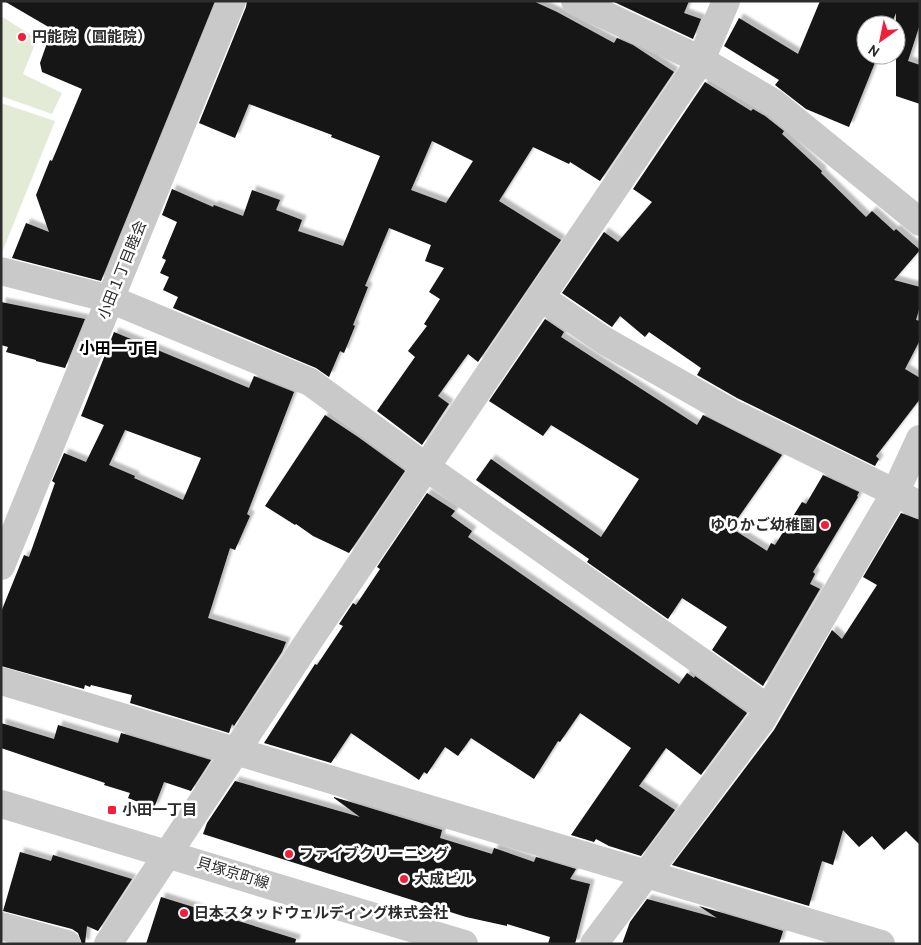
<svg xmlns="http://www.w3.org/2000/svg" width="921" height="945" font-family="Overpass,'Noto Sans JP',sans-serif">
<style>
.green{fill:#e3ebd7}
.building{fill:#131313;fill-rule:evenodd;filter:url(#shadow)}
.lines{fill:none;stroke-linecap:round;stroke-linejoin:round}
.minor{stroke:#c9c9c9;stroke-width:28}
.poi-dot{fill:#f41d3a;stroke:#fff;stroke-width:2}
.labels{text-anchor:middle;stroke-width:5;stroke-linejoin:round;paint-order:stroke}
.poi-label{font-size:15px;font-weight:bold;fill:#2c2c2c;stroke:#fff;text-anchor:start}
.street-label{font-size:15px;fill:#2c2c2c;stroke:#fff}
.neighbourhood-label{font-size:16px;font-weight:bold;fill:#000;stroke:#fff}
</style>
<defs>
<filter id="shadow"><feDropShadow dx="4.5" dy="-4.5" stdDeviation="1" flood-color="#0004"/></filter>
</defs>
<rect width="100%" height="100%" fill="#fff"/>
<path class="green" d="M1,16L37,39L23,74L62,93L52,114L1,96Z
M1,103L55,121L1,255Z"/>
<path class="building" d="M4,1H215L101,281L12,258L26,223L49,232L36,195L50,160L52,161L82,89L42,72L40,63L52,29Z
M247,1H533L557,12L614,43L617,38L633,45L674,72L600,181L570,162L569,164L533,147L499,201L561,240L478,362L468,354L438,396L449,404L422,445L377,411L415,357L408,351L427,326L424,324L440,299L429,292L444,268L425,261L431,245L389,228L365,286L368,287L353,325L355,326L344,353L340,351L329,377L316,368L173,308L178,297L163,290L169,277L160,273L166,260L162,258L177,222L162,215L172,189L213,207L214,205L243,216L252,190L280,200L276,210L302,220L298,231L343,246L380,156L331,137L332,135L249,104L235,138L199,123L246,7ZM432,141L473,161L446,203L411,190Z
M612,1H689L684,13L701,19L693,39Z
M820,1H920V24L908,61L920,65V104L896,96V13L891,25H866V55H878L849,127L806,109L775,85L779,80L724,46L739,18L798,54Z
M705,82L751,111L753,109L765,116L784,131L782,134L822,171L821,173L866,217L872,211L894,231L896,229L920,250L894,280L920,287V306L916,320L920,321V340L905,369L920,378V399L876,456L879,459L875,466L737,398L697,375L701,368L649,332L645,337L620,316L612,327L562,293L604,232L618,242L652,202L633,189Z
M1,302L85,319L65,368L36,361V360L6,352L8,347L1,345Z
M545,319L564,332L561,337L697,425L703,415L782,455L731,528L767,551L771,543L775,545L802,502L806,504L823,475L859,492L857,496L858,497L813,572L815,574L810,584L820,589L763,686L712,650L727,627L682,598L668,619L587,562L589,559L476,480L491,459L601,537L639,479L551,425L543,436L489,401Z
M114,332L249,388L254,376L294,392L247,514L250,516L235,550L230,548L208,618L286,642L282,652L234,726L232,724L229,733L130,703L132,695L91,685L90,687L85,685L84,689L1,666V612L24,555L29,557L55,483L52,481L64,453L86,462L104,425L81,416ZM125,430L201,458L183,500L134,478L135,476L109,465Z
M325,415L358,437L405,471L349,553L313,536L296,524L295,525L265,506Z
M427,493L455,511L451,516L472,531L468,537L679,684L687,673L694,678L695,676L747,713L701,775L666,748L639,786L675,810L641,856L609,846L596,839L594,842L571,835L631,748L580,713L560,742L558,741L534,779L471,738L458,756L445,747L427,774L424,772L419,780L351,733L331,763L264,743L315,664L317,665L343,626L339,624L353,603L356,605L380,569L377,567Z
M901,513L920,520V845L906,831L884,850L872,836L859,847L843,830L833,865L822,861L809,906L672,865L774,730L832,630L842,639L877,585L863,577Z
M1,723L54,739L58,725L118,743L121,733L211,760L191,791L164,782L154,808L128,798L130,793L104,785L105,783L1,748Z
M235,781L360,817L334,798V797L442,830L440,838L492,854L494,848L534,862L536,857L576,869L570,879L590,884L575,944H548L550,937L507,924V926L466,917L203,834L207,823Z
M20,852L51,861L53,855L132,879L98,931L87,926L85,944H82L78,933L72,929L3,911Z
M161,897L296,939L295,944H146Z
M647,899L717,918L699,906L783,931L779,944H622L630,922Z"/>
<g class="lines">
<path class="minor" d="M575,1L701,60L774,103L920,222
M1,271L110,299L310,382L426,467L767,708
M540,297L605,341L730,412L920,505
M1,566L232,1
M1,681L881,944
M1,804L464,944
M1,926L67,944
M108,944L312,636L701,60L726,1
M594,944L761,721L895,493L920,439"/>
</g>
<g class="poi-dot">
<circle cx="22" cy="37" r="5"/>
<circle cx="825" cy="525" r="5"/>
<rect x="107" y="805" width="10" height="10" rx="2.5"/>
<circle cx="289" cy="854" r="5"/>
<circle cx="404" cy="879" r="5"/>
<circle cx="184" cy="913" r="5"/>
</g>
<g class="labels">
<g class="poi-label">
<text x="32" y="42">円能院（圓能院）</text>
<text x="815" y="530" text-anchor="end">ゆりかご幼稚園</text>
<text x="122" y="815">小田一丁目</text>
<text x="299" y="859">ファイブクリーニング</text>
<text x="414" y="884">大成ビル</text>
<text x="194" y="918">日本スタッドウェルディング株式会社</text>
</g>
<g class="street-label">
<text transform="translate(122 270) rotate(-68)" y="5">小田１丁目睦会</text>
<text transform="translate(233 873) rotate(17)" y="5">貝塚京町線</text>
</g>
<g class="neighbourhood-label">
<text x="119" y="354">小田一丁目</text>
</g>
</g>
<rect width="921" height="945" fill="none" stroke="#2c2c2c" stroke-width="5"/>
<g transform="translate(881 40) rotate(213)"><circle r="24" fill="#ffffff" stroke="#ababab"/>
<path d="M0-4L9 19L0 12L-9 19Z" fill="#f41d3a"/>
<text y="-8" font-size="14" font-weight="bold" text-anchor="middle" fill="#2c2c2c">N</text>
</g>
</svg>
